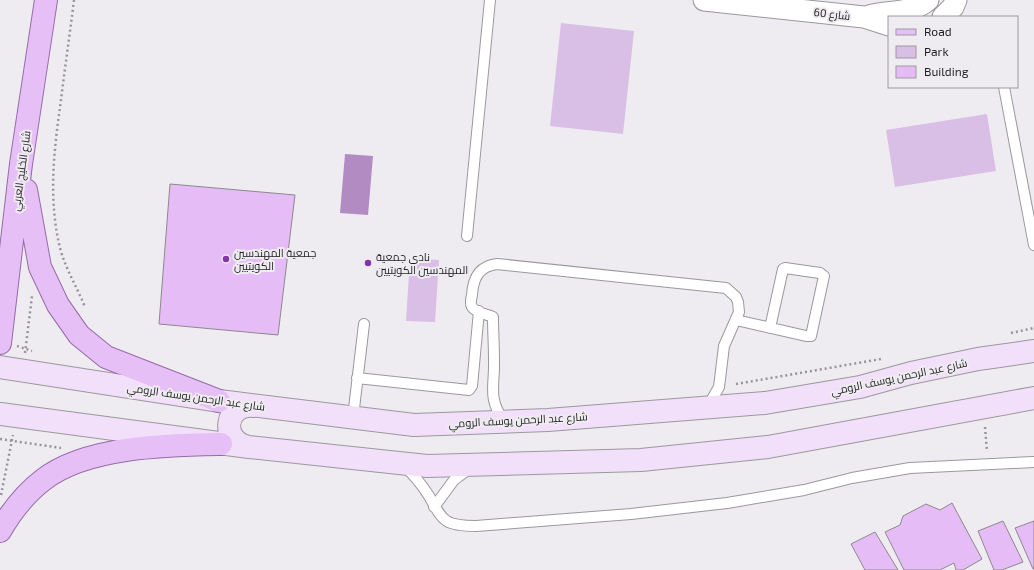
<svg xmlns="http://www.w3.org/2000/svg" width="1034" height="570" font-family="'Exo 2',Cairo,sans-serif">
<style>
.green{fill:#d9bee5}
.water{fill:#b18bc2}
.building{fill:#e5bcf6;stroke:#8c888d}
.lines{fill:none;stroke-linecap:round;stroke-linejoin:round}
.lane-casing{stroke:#9b989d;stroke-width:12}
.street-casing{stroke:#9b989d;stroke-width:23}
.secondary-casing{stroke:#9b989d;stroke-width:24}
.primary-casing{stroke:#956ba7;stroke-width:24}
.path{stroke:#969498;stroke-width:2.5;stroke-dasharray:2 3;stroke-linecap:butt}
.lane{stroke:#fff;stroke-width:10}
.street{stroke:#fff;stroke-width:21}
.secondary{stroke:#f2dffa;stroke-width:22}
.primary{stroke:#e6bff6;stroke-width:22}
.poi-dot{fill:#8635a4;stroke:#efecf1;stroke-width:1.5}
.labels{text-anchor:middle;stroke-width:4;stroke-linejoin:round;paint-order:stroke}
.street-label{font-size:11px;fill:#1f1e20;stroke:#efecf1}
.poi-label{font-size:11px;fill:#1f1e20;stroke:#efecf1;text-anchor:start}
</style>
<rect width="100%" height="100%" fill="#efecf1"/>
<path class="green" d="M561,23L634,31L623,134L550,126Z
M987,114L996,171L895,187L886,130Z
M410,258L439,260L435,322L406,321Z"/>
<path class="water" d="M345,154L373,156L368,215L340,213Z"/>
<path class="building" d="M170,184L295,195L278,335L159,324Z
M952,503L982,559L963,570H956L954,563L940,570H904L885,532L900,525L903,516L926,504L940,510Z
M1003,521L1023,562L1002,570H994L978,531Z
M1034,521V569H1033L1015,528Z
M875,532L898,570H865L851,544Z"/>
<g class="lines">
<defs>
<path id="lane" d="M1004,87L1034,245
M467,236L490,0
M736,320L806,336H811L824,276L820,273L785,268L783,269L770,328
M357,378L469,390L472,386L479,311
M353,417L364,324
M504,421C487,398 495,385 494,360C494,345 493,331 493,317C487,314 476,313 472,307C470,304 471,299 472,295C473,278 479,266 497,264L726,288L736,297L738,302L739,312L724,346L719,387L708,406
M405,467C414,475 422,485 429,496C443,521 444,526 476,526L631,514L727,503L804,490L852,478L910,468L1034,462
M434,507L454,480L469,469"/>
<path id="street" d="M704,0L864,17L889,25
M869,16C889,10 911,15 928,0
M943,17L953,7L956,0"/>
<path id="secondary" d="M0,367L219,401L414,425L548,420L765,403L860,387L911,373L978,359L1034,351
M0,414L249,447L427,466L641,460L768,447L1034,398
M249,447C219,441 225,403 254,406"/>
<path id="primary" d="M26,190L40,267L58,305L79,335L106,357L219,401
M0,343L21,164L46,0
M0,531C11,512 26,493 43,480C86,446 169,445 221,444"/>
</defs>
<use href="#lane" class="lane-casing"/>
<use href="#street" class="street-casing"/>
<use href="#secondary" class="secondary-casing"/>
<use href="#primary" class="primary-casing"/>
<path class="path" d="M74,0C70,33 65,67 61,100C54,149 48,199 60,248C66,270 77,287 85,307
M1011,333L1034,328
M17,346L32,351
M25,353L32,296
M736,384L881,359
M985,427L987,452
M0,439L61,448
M1,495L13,435"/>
<use href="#lane" class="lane"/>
<use href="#street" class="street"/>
<use href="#secondary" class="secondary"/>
<use href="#primary" class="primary"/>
</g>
<g class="poi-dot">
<circle cx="226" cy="259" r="4"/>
<circle cx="368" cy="263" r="4"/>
</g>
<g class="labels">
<g class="street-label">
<text transform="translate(832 14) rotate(7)" y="4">شارع 60</text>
<text transform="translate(21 171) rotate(-82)" y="4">شارع الخليج العربي</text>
<text transform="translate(899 377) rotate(-12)" y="4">شارع عبد الرحمن يوسف الرومي</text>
<text transform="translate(196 397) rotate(8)" y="4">شارع عبد الرحمن يوسف الرومي</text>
<text transform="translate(518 420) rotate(-3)" y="4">شارع عبد الرحمن يوسف الرومي</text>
</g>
<g class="poi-label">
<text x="234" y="257">جمعية المهندسين<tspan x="234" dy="13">الكويتيين</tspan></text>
<text x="376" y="261">نادي جمعية<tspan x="376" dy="13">المهندسين الكويتيين</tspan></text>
</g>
</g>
<rect x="888" y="16" width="130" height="72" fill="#efecf1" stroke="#9c9a9d"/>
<rect x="896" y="29" width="20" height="6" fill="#e6bff6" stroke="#9c9a9d"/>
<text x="924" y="36" font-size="12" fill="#1f1e20">Road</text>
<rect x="896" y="46" width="20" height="12" fill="#d9bee5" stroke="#9c9a9d"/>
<text x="924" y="56" font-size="12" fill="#1f1e20">Park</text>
<rect x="896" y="66" width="20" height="12" fill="#e5bcf6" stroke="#9c9a9d"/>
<text x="924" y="76" font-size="12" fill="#1f1e20">Building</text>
</svg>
